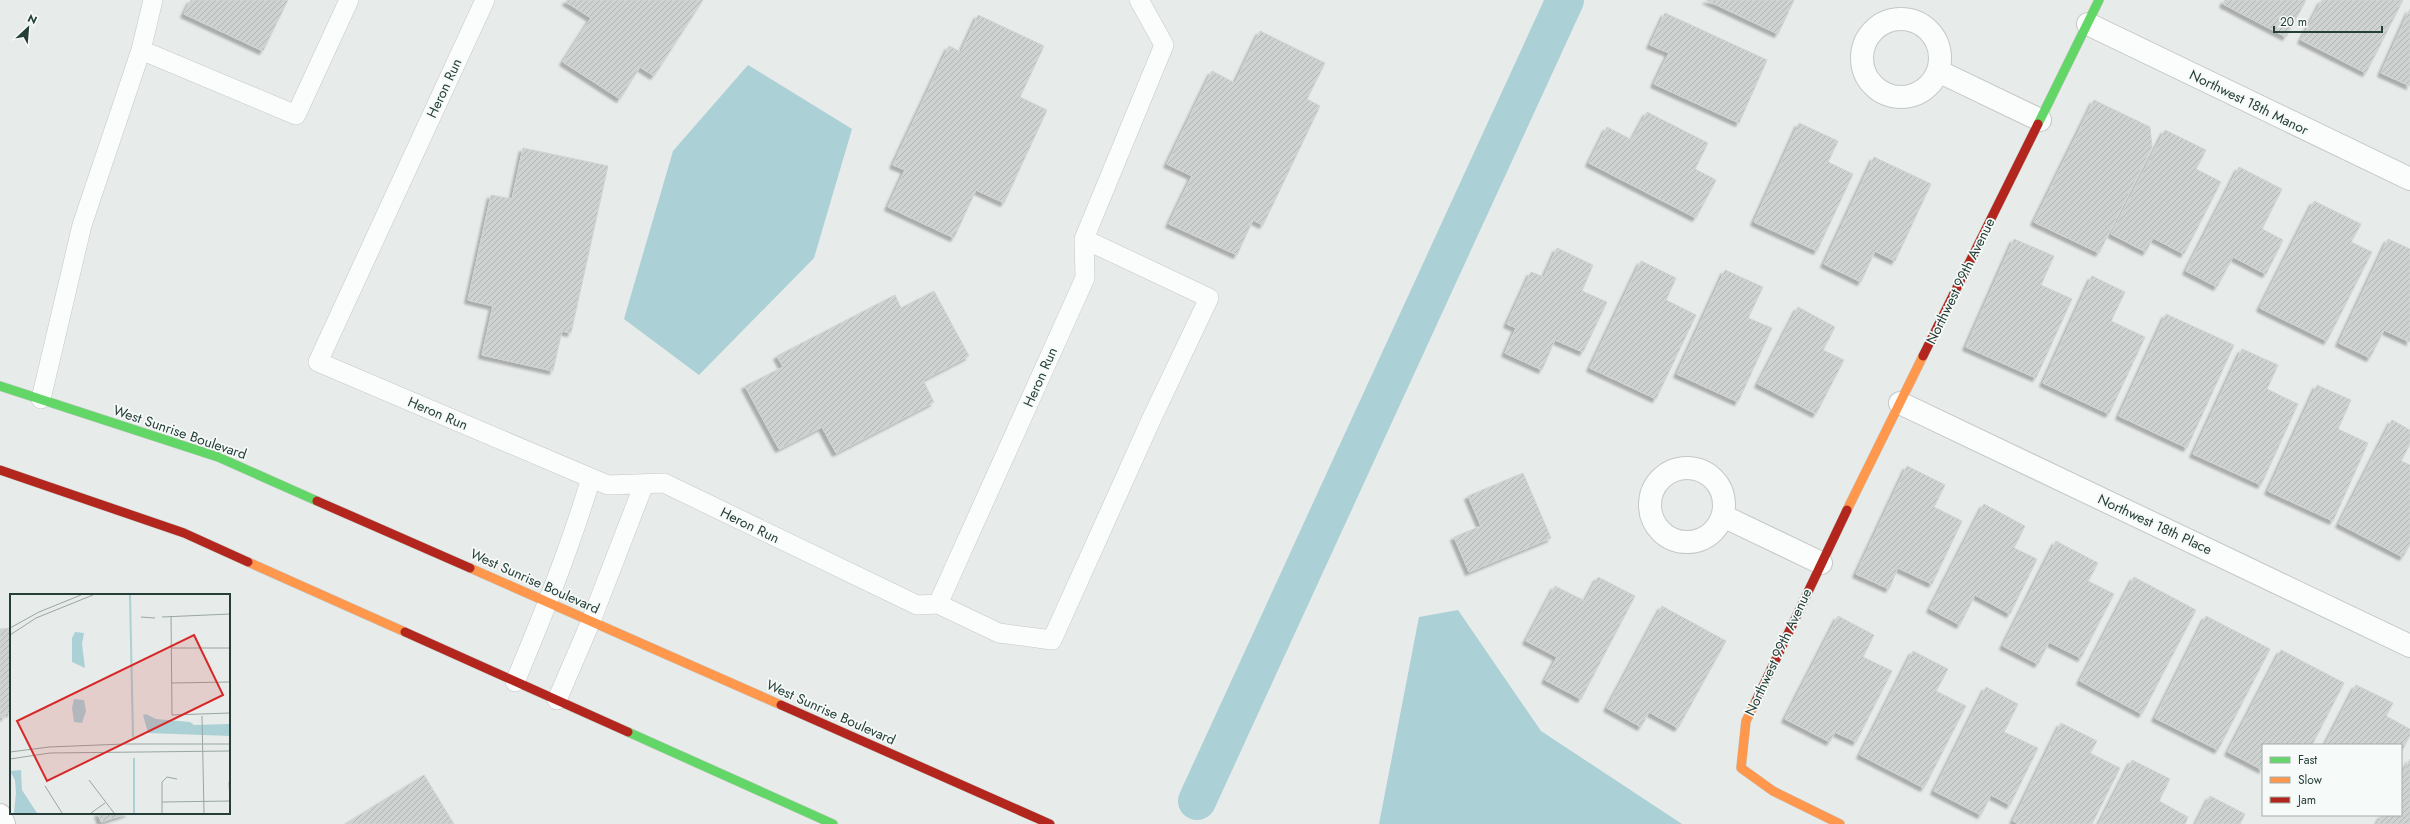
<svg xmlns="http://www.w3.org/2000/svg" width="2410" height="824" font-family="Jost,sans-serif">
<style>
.water{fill:#abd0d6}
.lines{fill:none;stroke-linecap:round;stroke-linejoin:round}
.canal{stroke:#abd0d6;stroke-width:38}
.building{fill:url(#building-hatch);stroke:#d0d4d2;filter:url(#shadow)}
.lane-casing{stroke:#c4c8c6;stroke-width:20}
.street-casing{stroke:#c4c8c6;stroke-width:24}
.fast-casing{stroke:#c3c9c6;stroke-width:10}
.slow-casing{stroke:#c3c9c6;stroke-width:10}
.jam-casing{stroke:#c3c9c6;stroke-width:10}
.lane{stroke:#fbfcfc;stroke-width:19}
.street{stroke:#fbfcfc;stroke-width:22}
.fast{stroke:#63d668;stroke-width:9}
.slow{stroke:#ff974d;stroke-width:9}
.jam{stroke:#b3261e;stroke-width:9}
.labels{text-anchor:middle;stroke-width:3.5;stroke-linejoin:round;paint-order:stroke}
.street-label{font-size:14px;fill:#253e38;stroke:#f6faf8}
.inset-river{fill:none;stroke:#abd0d6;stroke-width:2}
.inset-road{fill:none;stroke:#99a6a2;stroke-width:1}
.view{fill:#d62828;fill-opacity:0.15;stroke:#d62828;stroke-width:2}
.inset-edge{fill:none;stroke:#253e38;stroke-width:2}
</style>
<defs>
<pattern id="building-hatch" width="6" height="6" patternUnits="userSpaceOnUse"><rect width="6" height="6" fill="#ced2d1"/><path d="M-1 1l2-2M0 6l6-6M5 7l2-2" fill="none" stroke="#b1b5b4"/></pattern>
<filter id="shadow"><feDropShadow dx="-3.5" dy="3.5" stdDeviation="1" flood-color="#0004"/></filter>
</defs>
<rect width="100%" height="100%" fill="#e7ebe9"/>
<path class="water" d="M748,65L852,129L814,258L699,375L624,319L673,151Z
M1458,610L1541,731L1682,824H1379L1419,617Z"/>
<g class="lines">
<path class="canal" d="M1197,801L1565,0"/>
</g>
<path class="building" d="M191,0H288L263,51L184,14Z
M567,0H703L654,76L640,67L620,99L563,62L591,18L566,2Z
M1706,0H1794L1778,34Z
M2225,0H2306L2286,37L2223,4Z
M2322,0H2403L2366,73L2301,40Z
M2410,9V86L2381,73Z
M1665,13L1767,60L1739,123L1654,84L1669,53L1650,45Z
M978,15L1044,46L1020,97L1047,110L1004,203L976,190L954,238L888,207L905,170L893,165L949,46L961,52Z
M1260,31L1325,63L1307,99L1320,106L1263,225L1253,220L1237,255L1169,224L1192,176L1167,164L1212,71L1235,83Z
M2094,100L2150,127L2152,147L2099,253L2034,222Z
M1647,112L1708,143L1695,169L1716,180L1696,218L1589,163L1607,127L1632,140Z
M1799,123L1838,141L1828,162L1853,174L1817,251L1754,222Z
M2165,130L2206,150L2196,169L2221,182L2184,254L2153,238L2146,252L2111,234Z
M523,148L608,166L571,333L562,331L553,371L482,355L493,306L468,300L491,195L512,199Z
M1874,157L1931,184L1895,261L1875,251L1861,282L1824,264Z
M2239,167L2282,189L2262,229L2283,240L2266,274L2233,257L2217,287L2186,271Z
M2314,201L2361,224L2351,242L2372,252L2327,341L2260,308Z
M2014,239L2054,256L2041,285L2072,299L2036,378L1966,347Z
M2388,239L2410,249V342L2384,330L2370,358L2339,343Z
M1557,248L1593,265L1582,291L1607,302L1583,352L1555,340L1542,370L1505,353L1516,328L1507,324L1531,272L1544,277Z
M1641,261L1676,278L1666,300L1696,315L1656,399L1590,368Z
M1725,270L1763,287L1748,318L1772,328L1738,402L1677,374Z
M2092,276L2125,292L2111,321L2145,337L2109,414L2043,383Z
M934,291L969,356L923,380L934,402L836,453L822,427L779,449L745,386L783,367L777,356L895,295L901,308Z
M1798,307L1835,327L1823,350L1844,360L1816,414L1758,384Z
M2166,314L2234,345L2187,448L2119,416Z
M2242,349L2278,365L2267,389L2298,404L2261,485L2193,454Z
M2317,385L2351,400L2338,429L2368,443L2333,521L2268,491Z
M2392,420L2410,430V444L2401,461L2410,465V544L2403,557L2339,524Z
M1907,466L1945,485L1934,507L1962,521L1932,584L1898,568L1889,589L1856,574Z
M1523,473L1551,538L1469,572L1454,537L1481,526L1468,496Z
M1984,504L2025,526L2014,548L2037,559L2010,614L1975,595L1960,625L1930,609Z
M2056,541L2098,563L2088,581L2114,594L2081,658L2049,642L2038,664L2003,646Z
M1598,577L1635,596L1581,699L1545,680L1557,657L1526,641L1555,586L1585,601Z
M2134,577L2196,610L2142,714L2080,681Z
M1662,606L1726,641L1678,728L1649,712L1641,727L1607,708Z
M1838,616L1874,635L1863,657L1892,671L1856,742L1835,732L1830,742L1785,719Z
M2206,616L2270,649L2218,750L2155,718Z
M11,628V713H5V717H0V629Z
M2281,650L2344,683L2312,745H2284L2278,742L2276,745H2263V770L2228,752Z
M1913,651L1948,669L1936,691L1966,706L1924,788L1860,755Z
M2356,685L2393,703L2386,716L2410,729V735L2401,753V745H2325Z
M1986,687L2018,704L2004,732L2038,748L2010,805L1991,795L1981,815L1934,791Z
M2061,723L2097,741L2090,753L2120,768L2092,824H2019L2013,821Z
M2410,759V824H2377L2382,815H2401V777Z
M2132,760L2170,779L2159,801L2188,817L2185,824H2099Z
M424,775L454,824H345Z
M2210,796L2245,814L2240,824H2196Z
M98,813H129L101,822Z"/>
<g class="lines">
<defs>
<path id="lane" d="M485,0L318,362L591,478L608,485L664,483L917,605L938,604L999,633L1052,640L1151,420L1209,298L1084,239
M141,50L296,115L349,0
M41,399L82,225L141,50L153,0
M938,604L1085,278L1084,239L1164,45L1139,0
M515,682C543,615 570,548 591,478
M557,700L591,621L644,484"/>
<path id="street" d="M1862 58a39 39 0 1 1 78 0a39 39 0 1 1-78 0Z
M2088,24L2410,179
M1938,71L2040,120
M1900,403L2410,646
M1650 505a37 37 0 1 1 74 0a37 37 0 1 1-74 0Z
M1723,516L1821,563
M0,815L4,824"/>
<path id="fast" d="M2038,124L2099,0
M0,386L218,457L317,501
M628,732L833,824"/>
<path id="slow" d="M1847,510L1923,356
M248,562L405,632
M470,568L781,705
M1756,701L1746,721L1741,768L1773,791L1840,824"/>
<path id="jam" d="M1923,356L2038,124
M0,470L184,533L248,562
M317,501L470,568
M405,632L628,732
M1756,701L1847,510
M781,705L1050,824"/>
</defs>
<use href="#lane" class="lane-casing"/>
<use href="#street" class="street-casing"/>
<use href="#fast" class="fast-casing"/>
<use href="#slow" class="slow-casing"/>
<use href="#jam" class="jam-casing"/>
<use href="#lane" class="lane"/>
<use href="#street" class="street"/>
<use href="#fast" class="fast"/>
<use href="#slow" class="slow"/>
<use href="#jam" class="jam"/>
</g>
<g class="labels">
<g class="street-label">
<text transform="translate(444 88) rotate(-65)" y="5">Heron Run</text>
<text transform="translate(2249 102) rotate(26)" y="5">Northwest 18th Manor</text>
<text transform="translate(1960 281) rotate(-64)" y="5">Northwest 99th Avenue</text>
<text transform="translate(1040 377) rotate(-66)" y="5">Heron Run</text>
<text transform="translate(438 413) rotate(23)" y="5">Heron Run</text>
<text transform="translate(180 432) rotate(19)" y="5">West Sunrise Boulevard</text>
<text transform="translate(2155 524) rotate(25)" y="5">Northwest 18th Place</text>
<text transform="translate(750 525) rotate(26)" y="5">Heron Run</text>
<text transform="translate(535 581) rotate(24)" y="5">West Sunrise Boulevard</text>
<text transform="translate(1778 652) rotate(-65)" y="5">Northwest 99th Avenue</text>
<text transform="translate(831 712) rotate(24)" y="5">West Sunrise Boulevard</text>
</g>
</g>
<g transform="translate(10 594)">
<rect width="220" height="220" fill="#e7ebe9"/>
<path d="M65,38L74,39L72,50L75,74L62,68V44ZM64,105L74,106L76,117L72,129L64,128L62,114ZM136,120L146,125L180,128L184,131L220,130V142L138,139L133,121ZM11,176L12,196L27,219H4L6,199L5,186L0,177Z" fill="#abd0d6"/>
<path class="inset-river" d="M120,1L123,143M124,164V219"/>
<path class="inset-road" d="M161,22L162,121L220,119M131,23L145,24M152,23L220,20M0,34L29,18L71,1M0,41L26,24L83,1M161,54H220M161,89L220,88M192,122L194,219M0,158L39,153L114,150H220M0,165L40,159L220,157M79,186L104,219M35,192L52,219M152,208L220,207L219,188M81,219L95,209M152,219V188L157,183L167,185"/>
<path class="view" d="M184,41L213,101L37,187L7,127Z"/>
<rect width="220" height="220" class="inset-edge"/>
</g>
<rect x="2262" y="744" width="140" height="72" fill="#f6faf8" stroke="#a2afab"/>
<rect x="2270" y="757" width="20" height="6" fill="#63d668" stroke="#a2afab"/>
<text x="2298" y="764" font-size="12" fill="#253e38">Fast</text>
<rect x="2270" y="777" width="20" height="6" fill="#ff974d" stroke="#a2afab"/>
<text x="2298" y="784" font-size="12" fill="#253e38">Slow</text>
<rect x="2270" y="797" width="20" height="6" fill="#b3261e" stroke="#a2afab"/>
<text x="2298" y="804" font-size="12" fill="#253e38">Jam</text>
<g transform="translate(28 28) rotate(26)" stroke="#f6faf8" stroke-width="3" paint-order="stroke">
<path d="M0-3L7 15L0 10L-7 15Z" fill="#253e38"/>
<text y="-6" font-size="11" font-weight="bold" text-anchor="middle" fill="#253e38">N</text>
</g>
<path d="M2274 26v6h108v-6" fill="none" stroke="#253e38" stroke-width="2"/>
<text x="2280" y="26" font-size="12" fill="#253e38" stroke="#f6faf8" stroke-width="3" paint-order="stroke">20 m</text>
</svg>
